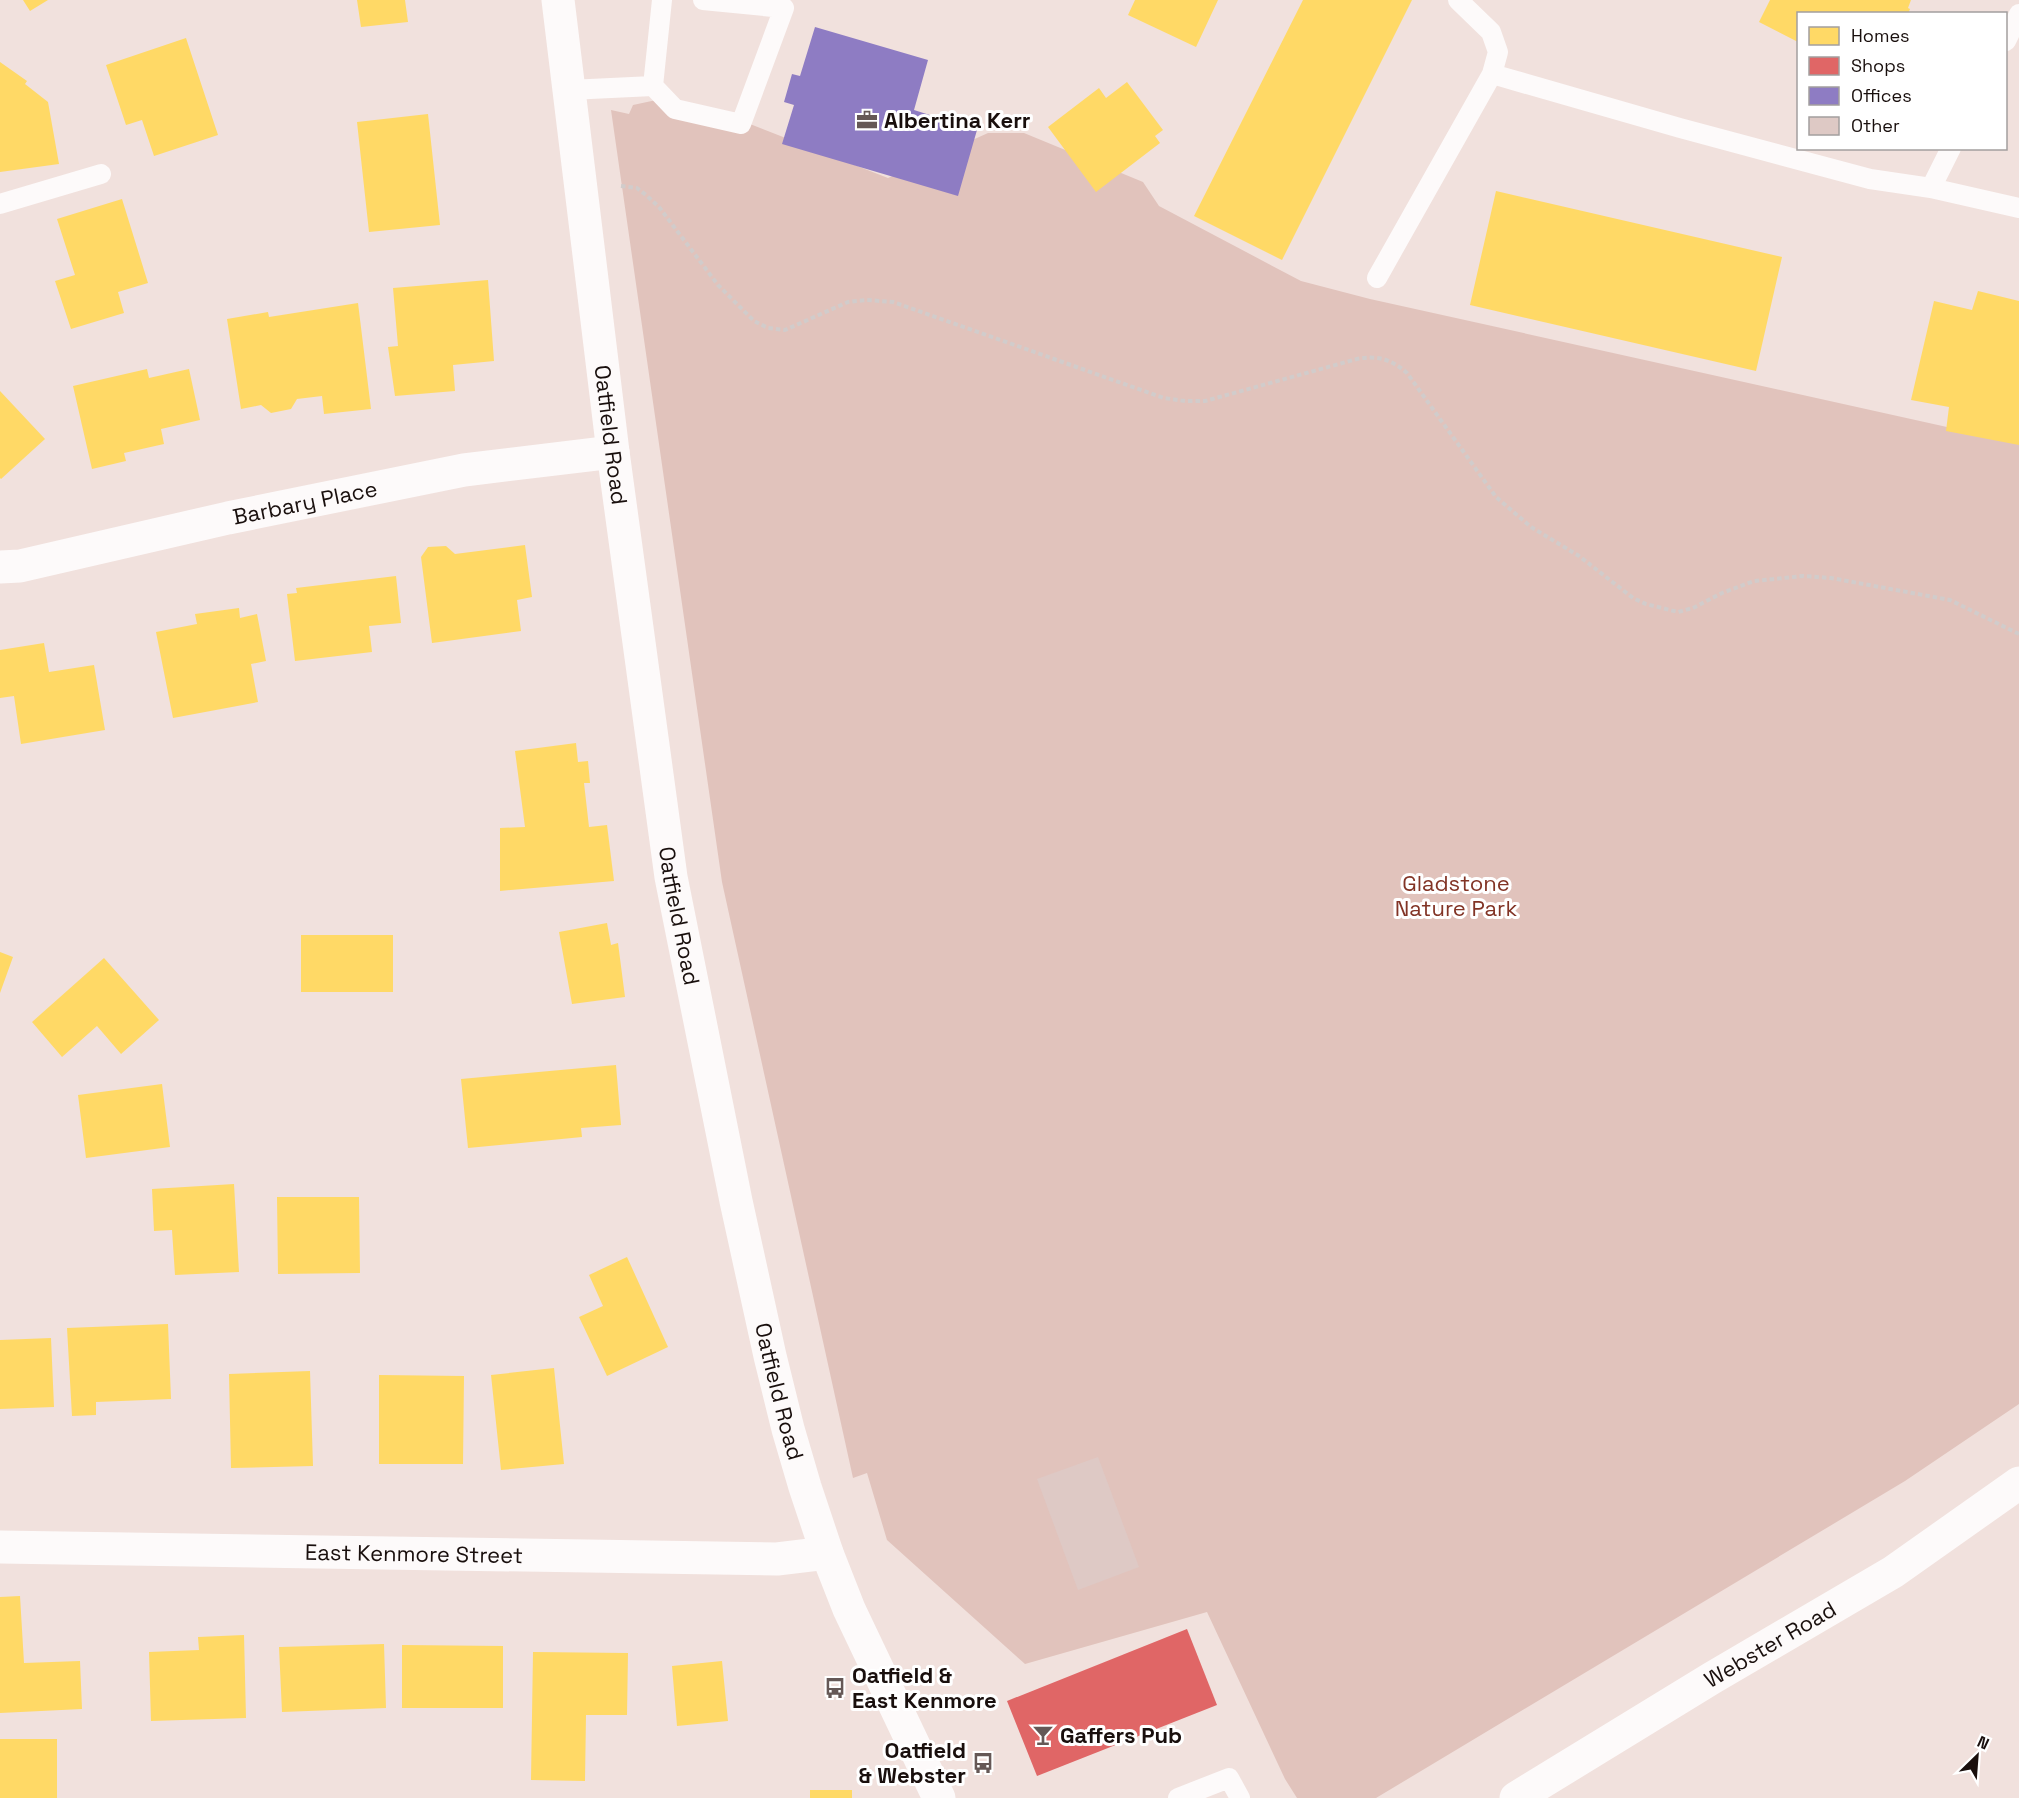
<svg xmlns="http://www.w3.org/2000/svg" width="2019" height="1798" font-family="'Space Grotesk',sans-serif">
<style>
.green{fill:#e1c3bc}
.homes{fill:#ffd966}
.shops{fill:#e06666}
.offices{fill:#8e7cc3}
.building{fill:#dec9c5}
.lines{fill:none;stroke-linecap:round;stroke-linejoin:round}
.path{stroke:#d1cccb;stroke-width:4;stroke-dasharray:4.5 3;stroke-linecap:butt}
.service{stroke:#fdfafa;stroke-width:20}
.minor{stroke:#fdfafa;stroke-width:33}
.tertiary{stroke:#fdfafa;stroke-width:33}
.secondary{stroke:#fdfafa;stroke-width:33}
.labels{text-anchor:middle;stroke-width:6;stroke-linejoin:round;paint-order:stroke}
.poi-label{font-size:22px;font-weight:bold;fill:#190f0d;stroke:#fff;text-anchor:start}
.street-label{font-size:22px;fill:#190f0d;stroke:#fff}
.park-label{font-size:22px;fill:#823426;stroke:#fff}
</style>
<rect width="100%" height="100%" fill="#f1e1dd"/>
<path class="green" d="M661,99L727,115L888,178L988,133H1024L1143,182L1159,206L1301,281L1370,299L2019,443V1404L1905,1481L1376,1798H1297L1285,1779L1207,1612L1025,1664L887,1540L867,1473L853,1478L722,882L611,110L629,114L633,105Z"/>
<path class="homes" d="M23,0H48L30,11Z
M357,0H405L408,22L361,27Z
M1135,0H1218L1196,47L1128,15Z
M1303,0H1412L1282,260L1194,216Z
M1770,0H1911L1908,8L1910,9L1908,14H1798V42L1759,22Z
M186,38L218,135L154,156L142,120L126,125L106,65Z
M0,62L27,81L25,84L48,102L59,164L0,172Z
M1127,82L1163,130L1155,136L1160,143L1096,192L1048,127L1099,88L1106,98Z
M428,114L440,225L369,232L357,122Z
M1496,191L1782,257L1756,371L1470,305Z
M122,199L148,283L118,292L124,313L71,329L55,281L75,275L57,219Z
M488,280L494,361L453,365L455,391L395,396L388,347L398,346L393,288Z
M1978,291L2019,301V445L1946,431L1949,407L1911,400L1934,301L1972,310Z
M358,303L371,409L324,414L322,396L297,399L291,409L271,413L261,405L241,409L227,319L268,312L269,317Z
M147,369L149,378L189,369L200,420L161,429L164,444L124,453L126,461L92,469L73,386Z
M0,391L45,439L1,479L0,478Z
M525,545L532,597L517,600L521,631L432,643L421,557L428,547L446,546L455,554Z
M396,576L401,623L369,626L372,652L295,661L287,594L297,593L296,588Z
M239,608L240,618L257,614L266,661L251,664L258,702L173,718L156,632L197,624L195,614Z
M44,643L49,672L94,665L105,730L21,744L14,696L0,698V650Z
M576,743L578,762L588,761L590,783H584L589,827L607,825L614,881L500,891V828L525,827L515,751Z
M607,923L611,945L618,943L625,997L572,1004L559,932Z
M301,935H393V992H301Z
M0,952L13,957L0,993Z
M104,958L159,1020L121,1054L97,1026L62,1057L32,1022Z
M616,1065L621,1125L581,1128L582,1137L468,1148L461,1079Z
M162,1084L170,1147L86,1158L78,1095Z
M234,1184L239,1272L175,1275L172,1230L154,1231L152,1189Z
M277,1197H359L360,1273L278,1274Z
M627,1257L668,1347L607,1376L579,1317L603,1306L589,1275Z
M168,1324L171,1399L96,1402V1415L72,1416L67,1328Z
M51,1338L54,1407L0,1409V1340Z
M554,1368L564,1464L501,1470L491,1375Z
M310,1371L313,1466L231,1468L229,1374Z
M379,1375L464,1376L463,1464H379Z
M20,1596L24,1663L80,1661L82,1709L0,1713V1597Z
M244,1635L246,1718L151,1721L149,1652L199,1650L198,1637Z
M384,1644L386,1708L282,1712L279,1647Z
M402,1645L503,1646V1708H402Z
M533,1652L628,1653L627,1715H586L585,1781L531,1780Z
M722,1661L728,1721L677,1726L672,1666Z
M0,1739H57V1798H0Z
M810,1790H852V1798H810Z"/>
<path class="shops" d="M1187,1629L1217,1705L1037,1776L1007,1701Z"/>
<path class="offices" d="M815,27L928,60L914,110L977,130L958,196L782,144L794,105L784,102L792,74L800,76Z"/>
<path class="building" d="M1098,1457L1139,1567L1078,1590L1037,1479Z"/>
<g class="lines">
<path class="path" d="M621,186L637,188L646,195L659,207L718,285L754,321L768,328L785,330L848,302L867,300L893,302L1164,398L1185,401H1205L1357,359C1377,355 1391,359 1407,373L1496,497L1531,527L1579,556L1633,598L1646,604L1678,612L1693,608L1722,593L1754,581L1803,576L1831,578L1950,600L2019,634"/>
<path class="service" d="M662,0L653,86L675,109L741,124L784,8L703,0
M1458,0L1491,32L1498,52L1492,74
M2006,41L2019,14
M569,90L653,86
M1931,188L1951,148
M0,204L101,174
M1377,278L1492,74L1680,128L1870,179L1931,188L2019,208
M1178,1798L1229,1778L1240,1798"/>
<g class="minor">
<path id="s1" d="M0,567L20,566L228,518L464,470L613,452"/>
<path id="s2" d="M0,1547L777,1559L827,1553"/>
</g>
<path class="tertiary" id="s3" d="M1516,1798L1712,1678L1893,1572L2019,1483"/>
<path class="secondary" id="s4" d="M558,0L613,452L671,877L736,1201L770,1356L788,1429L805,1487L827,1553L849,1609L939,1798"/>
</g>
<defs>
<symbol id="office-bare" viewBox="-9 -9 18 18"><path d="M-6-3h4V-5.5h4V-3h4V5H-6ZM-1-4.5V-3h2v-1.5ZM-6 0V1H6V0Z" fill="#655856" stroke="#fff" stroke-width="2.5" paint-order="stroke"/></symbol>
<symbol id="bus-bare" viewBox="-9 -9 18 18"><path d="M-5-6H5V4H4V6H2V4H-2V6H-4V4H-5ZM-3.5-4V0h7V-4ZM-3.5 1.2v1.5H-2V1.2ZM2 1.2v1.5H3.5V1.2Z" fill="#655856" stroke="#fff" stroke-width="2.5" paint-order="stroke"/></symbol>
<symbol id="bar-bare" viewBox="-9 -9 18 18"><path d="M-6-5H6L.8 .8V4.5H3.5V6h-7V4.5H-.8V.8Z" fill="#655856" stroke="#fff" stroke-width="2.5" paint-order="stroke"/></symbol>
</defs>
<g fill-rule="evenodd">
<use href="#office-bare" x="852" y="105" width="30" height="30"/>
<use href="#bus-bare" x="820" y="1673" width="30" height="30"/>
<use href="#bar-bare" x="1028" y="1720" width="30" height="30"/>
<use href="#bus-bare" x="968" y="1748" width="30" height="30"/>
</g>
<g class="labels">
<g class="poi-label">
<text x="884" y="128">Albertina Kerr</text>
<text x="852" y="1683">Oatfield &amp;<tspan x="852" dy="25">East Kenmore</tspan></text>
<text x="1060" y="1743">Gaffers Pub</text>
<text x="966" y="1758" text-anchor="end">Oatfield<tspan x="966" dy="25">&amp; Webster</tspan></text>
</g>
<g class="street-label">
<text dy="8" stroke="none"><textPath href="#s4" startOffset="438">Oatfield Road</textPath></text>
<text dy="8" stroke="none"><textPath href="#s1" startOffset="312">Barbary Place</textPath></text>
<text dy="8" stroke="none"><textPath href="#s4" startOffset="924">Oatfield Road</textPath></text>
<text dy="8" stroke="none"><textPath href="#s4" startOffset="1410">Oatfield Road</textPath></text>
<text dy="8" stroke="none"><textPath href="#s2" startOffset="414">East Kenmore Street</textPath></text>
<text dy="8" stroke="none"><textPath href="#s3" startOffset="297">Webster Road</textPath></text>
</g>
<g class="park-label">
<text x="1456" y="891">Gladstone<tspan x="1456" dy="25">Nature Park</tspan></text>
</g>
</g>
<rect x="1797" y="12" width="210" height="138" fill="#ffffff" stroke="#a39f9e" stroke-width="1.5"/>
<rect x="1809" y="27" width="30" height="18" fill="#ffd966" stroke="#a39f9e" stroke-width="1.5"/>
<text x="1851" y="42" font-size="18" fill="#190f0d">Homes</text>
<rect x="1809" y="57" width="30" height="18" fill="#e06666" stroke="#a39f9e" stroke-width="1.5"/>
<text x="1851" y="72" font-size="18" fill="#190f0d">Shops</text>
<rect x="1809" y="87" width="30" height="18" fill="#8e7cc3" stroke="#a39f9e" stroke-width="1.5"/>
<text x="1851" y="102" font-size="18" fill="#190f0d">Offices</text>
<rect x="1809" y="117" width="30" height="18" fill="#dec9c5" stroke="#a39f9e" stroke-width="1.5"/>
<text x="1851" y="132" font-size="18" fill="#190f0d">Other</text>
<g transform="translate(1977 1756) rotate(25)" stroke="#ffffff" stroke-width="4.5" paint-order="stroke">
<path d="M0-4.5L10 22L0 15L-10 22Z" fill="#190f0d"/>
<text y="-9" font-size="16" font-weight="bold" text-anchor="middle" fill="#190f0d">N</text>
</g>
</svg>
